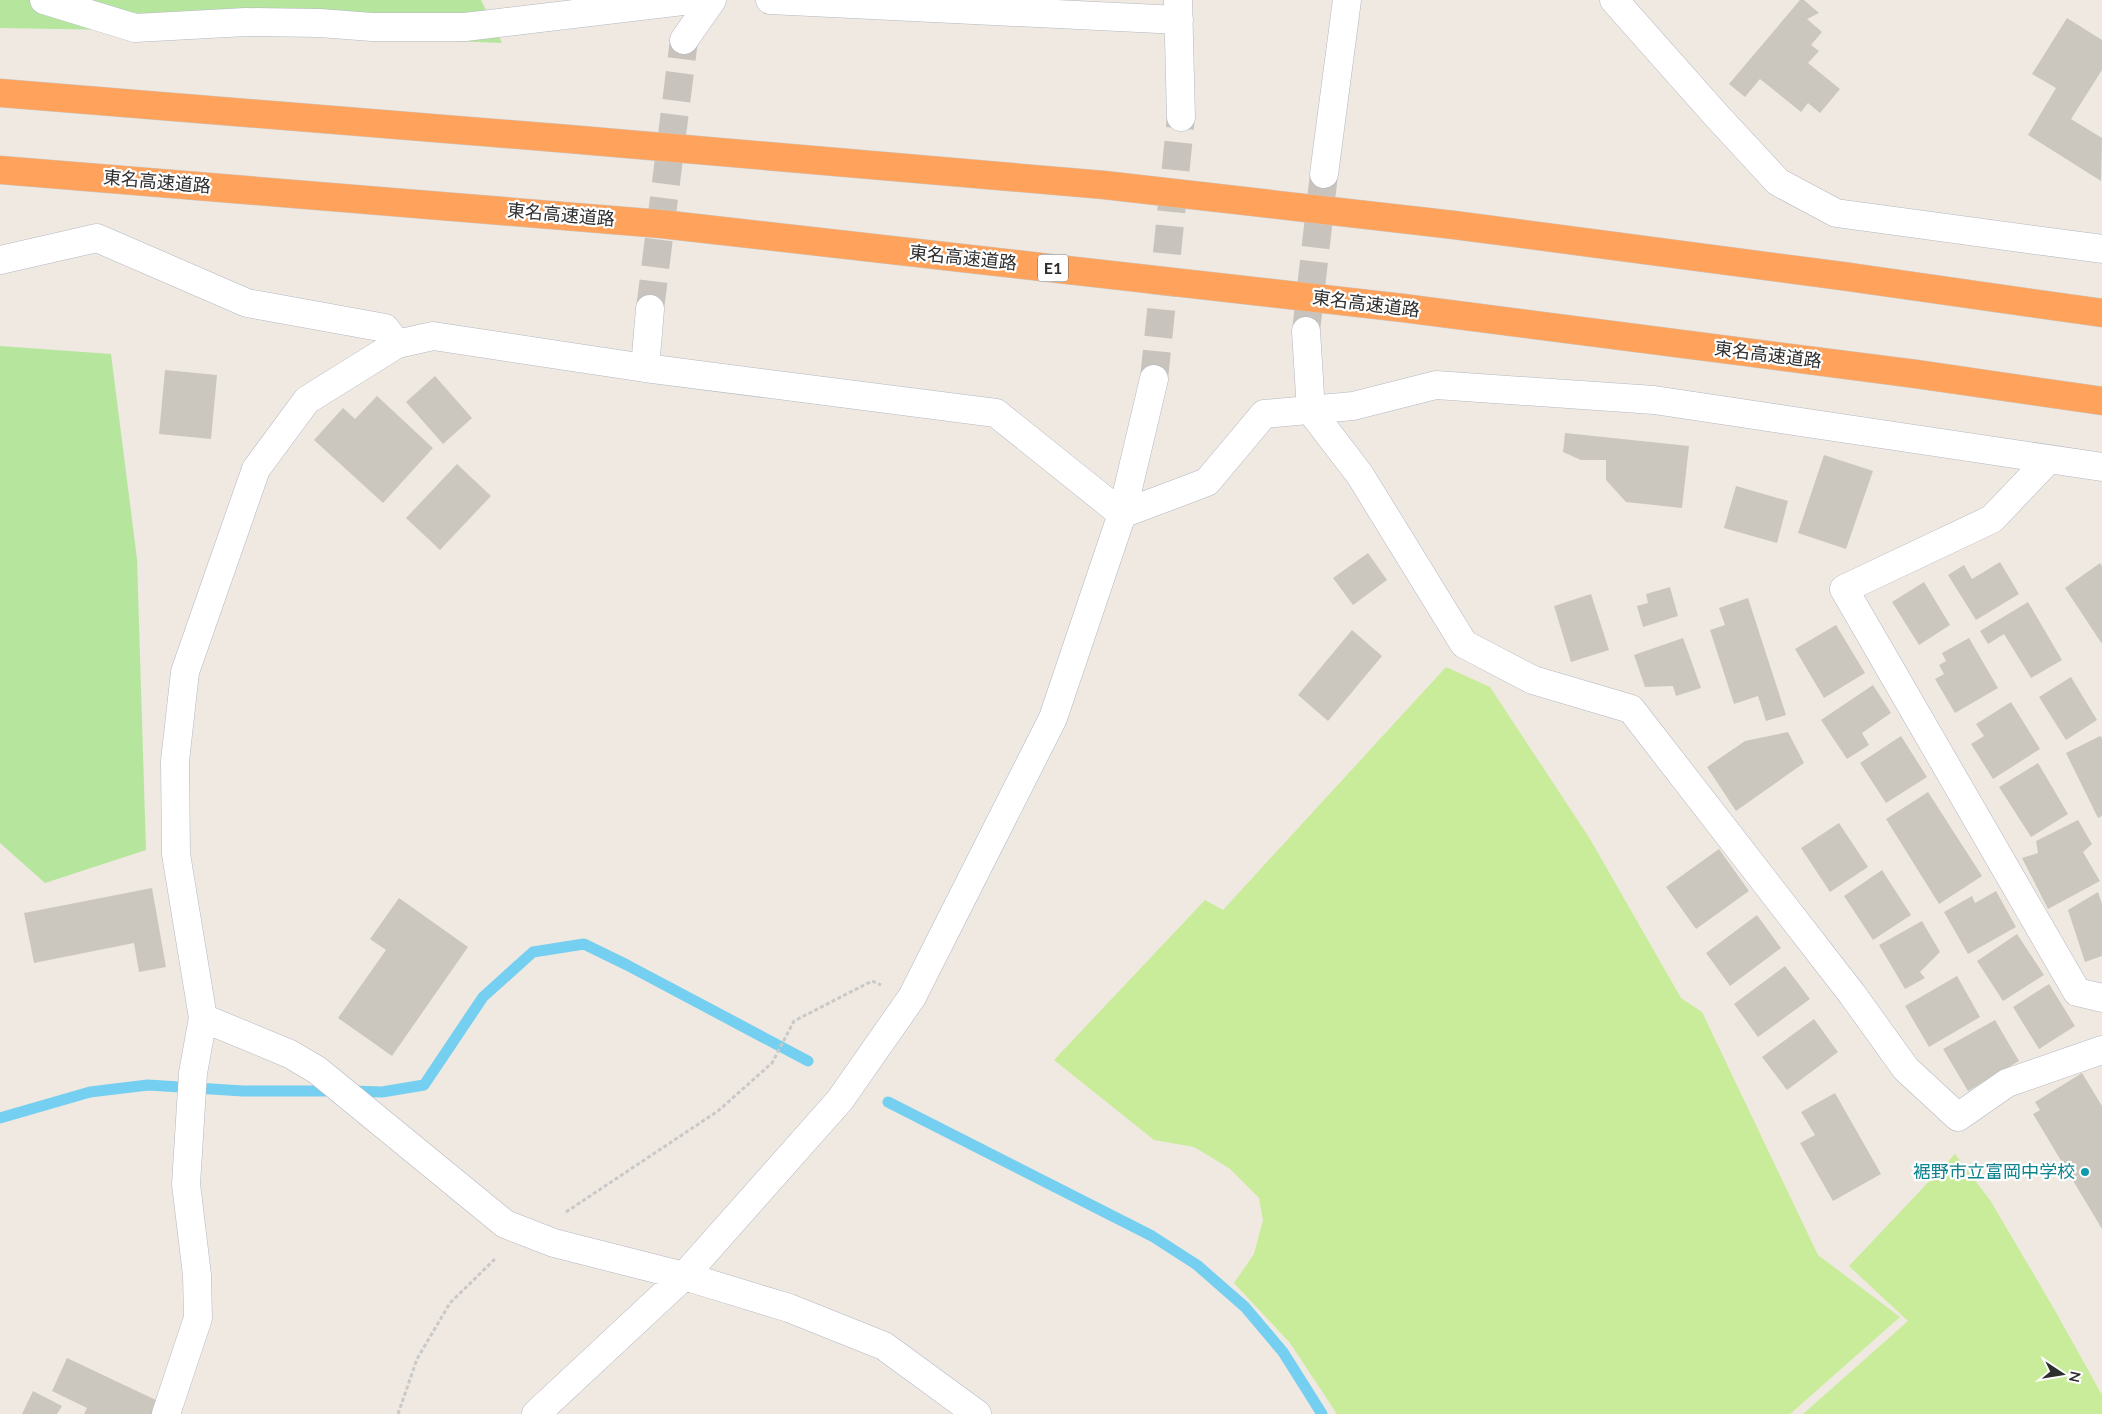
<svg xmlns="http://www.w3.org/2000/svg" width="2102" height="1414" font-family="Lato,'Noto Sans JP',sans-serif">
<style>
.green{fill:#b6e59e}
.pitch{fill:#c9ec9a}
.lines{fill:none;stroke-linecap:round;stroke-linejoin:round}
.stream{stroke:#75cff0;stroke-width:11}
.building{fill:#cbc7bf}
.minor-tunnel{stroke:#c8c4bd;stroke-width:28;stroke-dasharray:28 14;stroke-linecap:butt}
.minor-casing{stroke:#b4b7c1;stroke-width:29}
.highway-casing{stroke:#c9c9c9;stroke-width:29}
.path{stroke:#c9c9c9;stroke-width:3;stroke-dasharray:4 2.5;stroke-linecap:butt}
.minor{stroke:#fff;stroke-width:28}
.highway{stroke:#ffa35c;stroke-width:28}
.culture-dot{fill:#0f9aa8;stroke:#fff;stroke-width:2}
.labels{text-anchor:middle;stroke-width:4.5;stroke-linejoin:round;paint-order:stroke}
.shield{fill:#fff;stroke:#6d6d6d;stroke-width:1}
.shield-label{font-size:16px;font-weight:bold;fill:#2e2e2e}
.street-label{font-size:18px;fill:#2e2e2e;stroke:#fff}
.culture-label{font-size:18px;fill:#0d838f;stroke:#fff;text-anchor:end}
</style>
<rect width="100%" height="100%" fill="#efe9e1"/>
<path class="green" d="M0,0H481L502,43L233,32L0,28Z
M0,346L111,354L137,559L146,850L45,883L0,843Z"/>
<path class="pitch" d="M1446,667L1490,687L1590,839L1681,998L1702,1012L1818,1255L1900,1317L1790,1414H1337L1290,1343L1234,1283L1254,1254L1263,1220L1259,1198L1229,1168L1194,1147L1154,1140L1054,1060L1205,900L1223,910Z
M1955,1154L1990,1200L2053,1307L2102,1395V1414H1803L1908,1321L1849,1266Z"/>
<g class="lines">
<path class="stream" d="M352,1091L382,1092L424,1085L483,997L533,952L584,944L627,965L808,1061
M888,1102L1152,1236L1197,1265L1245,1307L1283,1352L1322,1414
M0,1118L90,1092L148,1085L243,1091H336"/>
</g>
<path class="building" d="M1800,0H1804L1819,13L1807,19L1822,32L1811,45L1819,51L1808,63L1840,89L1820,113L1808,103L1801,112L1760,79L1745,97L1729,84Z
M2067,18L2102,40V70L2071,119L2102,138L2101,181L2028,135L2056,88L2032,74Z
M165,370L217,375L211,439L159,434Z
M435,376L472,418L443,444L406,402Z
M377,396L433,448L383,503L314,440L343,408L355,419Z
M1565,433L1689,446L1682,508L1626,502L1606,480V460H1581L1563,452Z
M1824,455L1873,471L1846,549L1798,533Z
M457,464L491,496L440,550L406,518Z
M1736,486L1788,501L1777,543L1724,528Z
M1368,553L1387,580L1353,605L1333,578Z
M2000,562L2019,594L1976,620L1948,575L1964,565L1972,579Z
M2100,563L2102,566V644L2065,588Z
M1924,582L1950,625L1919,645L1892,602Z
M1670,587L1678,616L1643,627L1637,606L1648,603L1646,594Z
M1591,594L1609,650L1571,662L1554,606Z
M1748,598L1786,715L1766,721L1758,696L1734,704L1710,630L1725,625L1719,608Z
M2028,602L2062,660L2031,678L2004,634L1988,644L1980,631Z
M1836,625L1865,673L1824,698L1795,649Z
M1352,630L1382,656L1328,721L1298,695Z
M1683,638L1701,688L1676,696L1673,686L1645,687L1634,655Z
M1969,638L1998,688L1955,713L1935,679L1944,674L1939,665L1946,661L1942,653Z
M2071,677L2097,720L2066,740L2039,697Z
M1873,685L1891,713L1862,733L1869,745L1847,759L1821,720Z
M2011,702L2040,749L1993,779L1971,744L1984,736L1976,724Z
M1788,732L1804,763L1736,811L1707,767L1745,741Z
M1901,736L1927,777L1886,803L1860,763Z
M2100,736L2102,738V816L2098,818L2066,753Z
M2038,763L2068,814L2031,837L1999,787Z
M1928,792L1982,876L1939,904L1886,819Z
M2078,820L2092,844L2083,852L2100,881L2048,909L2022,858L2038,853L2036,841Z
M1839,823L1868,867L1830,892L1801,848Z
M1719,849L1749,891L1696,929L1666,887Z
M1882,870L1911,915L1873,940L1844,896Z
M152,888L166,967L139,972L134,943L34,963L24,913Z
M1996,891L2016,927L1968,954L1944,912L1972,896L1975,903Z
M2098,892L2102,904V956L2085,962L2068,910Z
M399,898L468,947L392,1056L338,1018L386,950L370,939Z
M1757,915L1781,948L1730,986L1706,953Z
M1922,921L1940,952L1920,972L1925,978L1905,989L1879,945Z
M2017,934L2044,975L2003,1001L1977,961Z
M1785,966L1810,999L1758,1037L1734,1004Z
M1957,976L1980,1017L1929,1047L1905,1006Z
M2049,984L2075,1026L2039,1049L2013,1007Z
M1814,1019L1838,1052L1787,1090L1762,1057Z
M1995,1020L2019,1061L1968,1091L1943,1049Z
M2082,1073L2102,1106V1229L2033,1114L2040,1110L2035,1102Z
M1835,1093L1881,1174L1833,1201L1800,1143L1815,1135L1801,1112Z
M67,1358L158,1401L152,1414H84L87,1408L52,1391Z
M33,1391L62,1406L57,1414H22Z"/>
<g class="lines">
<path class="minor-tunnel" d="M650,309L684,40
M1306,331L1324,174
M1154,379L1181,117"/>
<defs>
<path id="minor" d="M44,0L135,28L246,22L320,23L372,27H465L691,0
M770,0L1179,20
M1178,0L1181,117
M1614,0L1716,115L1778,182L1836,213L2102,249
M684,40L712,0
M1324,174L1347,0
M0,260L97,238L247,303L385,328L397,344
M1306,331L1311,411L1360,475L1464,644L1533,680L1631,709L1852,994L1906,1069L1958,1117L2007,1083L2102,1050
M645,368L650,309
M2049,459L1992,519L1844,589L2077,992L2102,998
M203,1018L290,1054L317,1070L505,1224L554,1243L684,1276L789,1308L884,1346L977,1414
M166,1414L198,1318L197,1275L186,1184L193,1073L203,1018L176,854L175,761L185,672L256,469L307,400L397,344L433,336L645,368L996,413L1122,514L1207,482L1264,414L1353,406L1436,385L1654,400L2102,467
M536,1414L684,1276L840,1100L912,997L1053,718L1122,514L1154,379"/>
<path id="highway" d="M0,93L569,139L1104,185L1454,225L1842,276L2102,313
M0,170L661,224L1403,308L1916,374L2102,401"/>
</defs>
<use href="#minor" class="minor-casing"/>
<use href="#highway" class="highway-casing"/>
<path class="path" d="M566,1212L718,1111L772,1063L794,1021L872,981L881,985
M398,1414L417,1359L450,1303L496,1258"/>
<use href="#minor" class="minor"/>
<use href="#highway" class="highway"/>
</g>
<circle class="culture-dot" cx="2085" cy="1172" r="5"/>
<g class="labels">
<rect class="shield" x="1038" y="254.5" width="30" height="27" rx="4"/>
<g class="shield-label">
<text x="1053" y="274">E1</text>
</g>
<g class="street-label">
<text transform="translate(157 182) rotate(5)" y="6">東名高速道路</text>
<text transform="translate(561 215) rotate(5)" y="6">東名高速道路</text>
<text transform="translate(963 258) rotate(6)" y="6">東名高速道路</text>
<text transform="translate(1366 304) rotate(7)" y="6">東名高速道路</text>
<text transform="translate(1768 355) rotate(7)" y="6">東名高速道路</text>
</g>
<g class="culture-label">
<text x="2075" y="1178">裾野市立富岡中学校</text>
</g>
</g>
<g transform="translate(2062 1374) rotate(102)" stroke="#ffffff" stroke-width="4" paint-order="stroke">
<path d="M0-4L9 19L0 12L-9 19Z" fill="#2e2e2e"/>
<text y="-8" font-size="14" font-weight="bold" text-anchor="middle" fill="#2e2e2e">N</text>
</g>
</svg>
